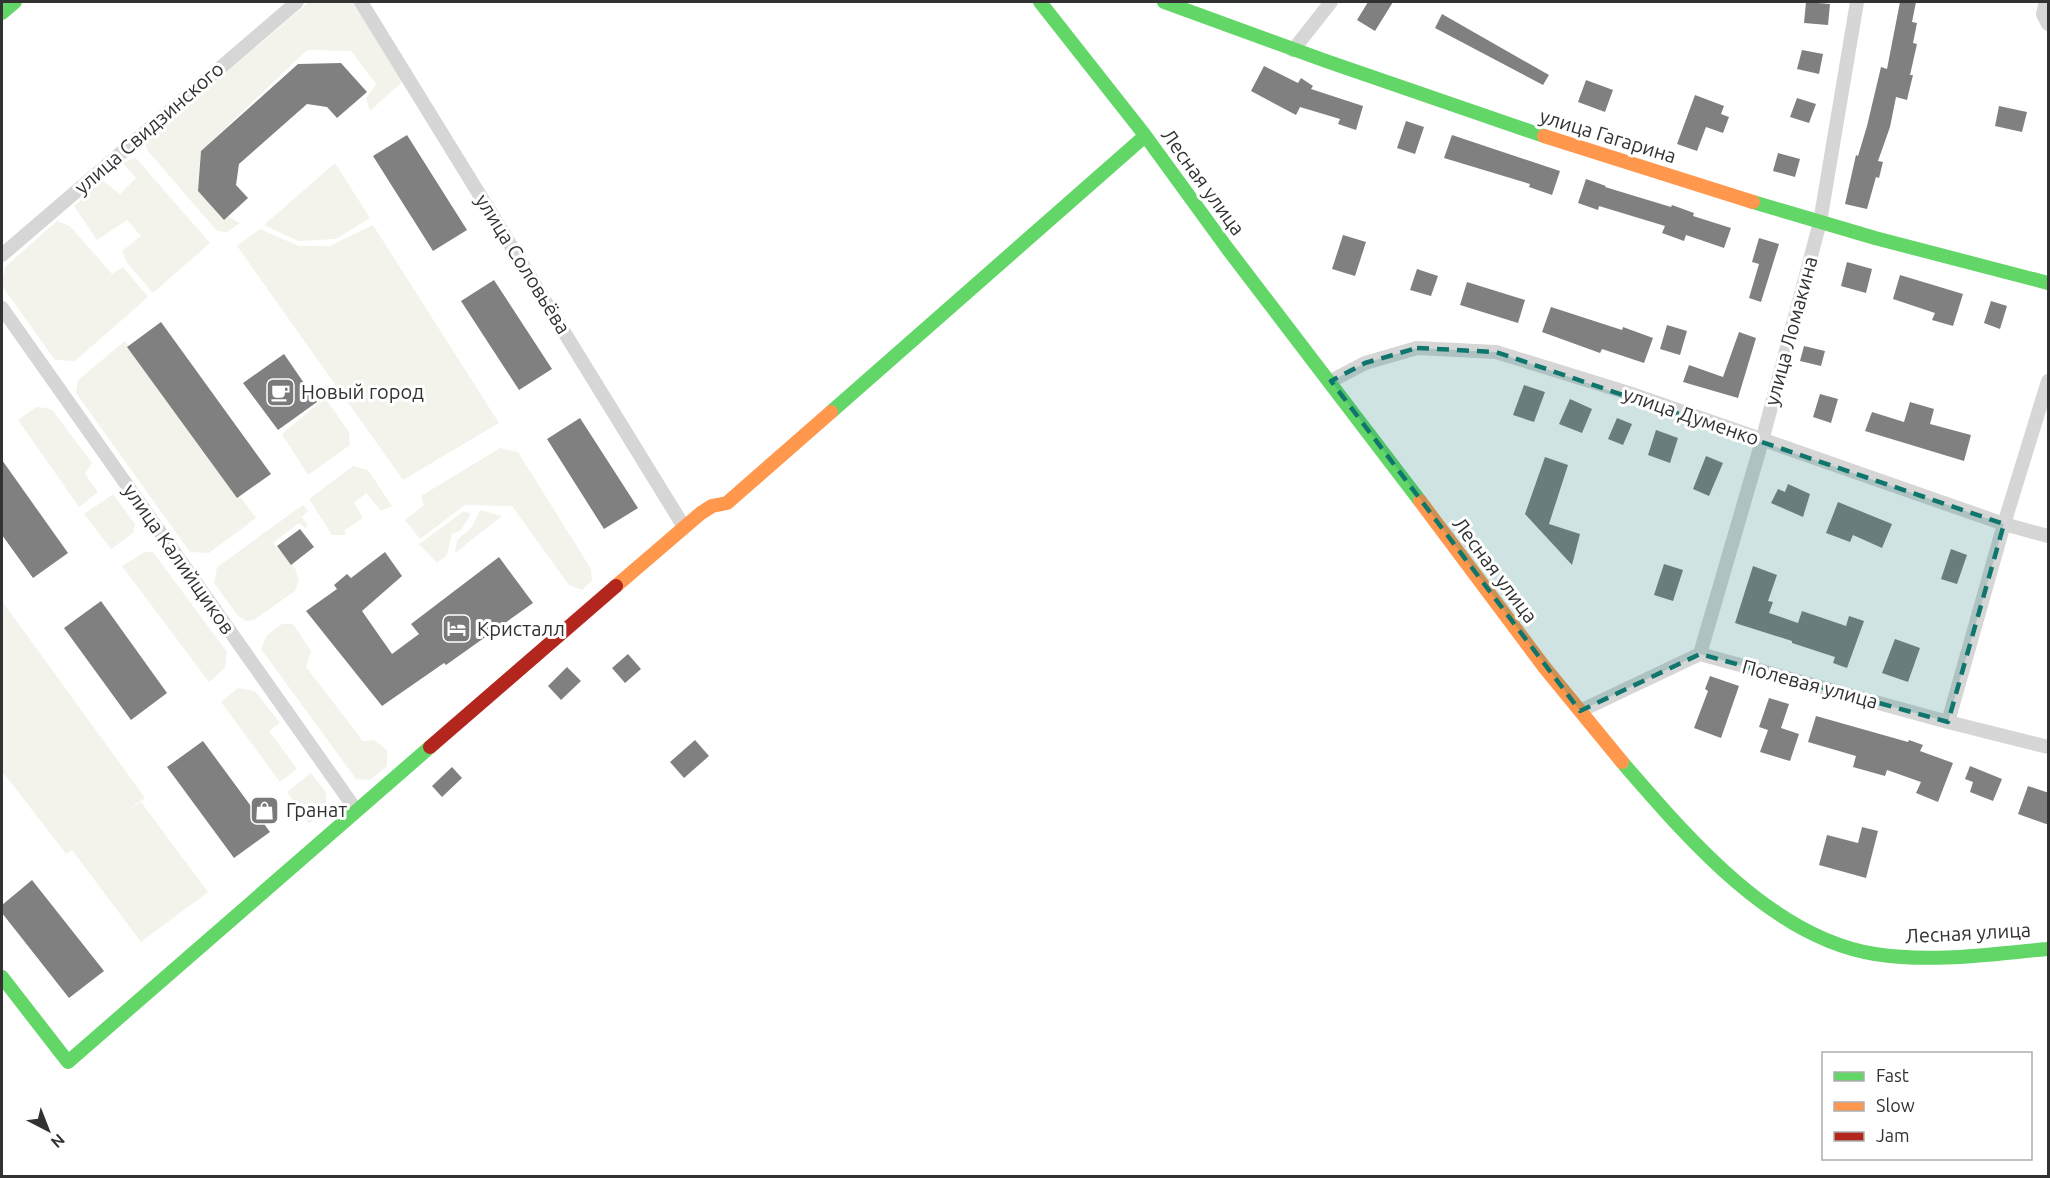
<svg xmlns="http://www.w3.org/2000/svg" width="2050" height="1178" font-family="Ubuntu,sans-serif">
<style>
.green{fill:#f3f3eb}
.building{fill:#808080}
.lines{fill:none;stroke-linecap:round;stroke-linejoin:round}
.street{stroke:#d6d6d6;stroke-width:14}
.fast{stroke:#63d668;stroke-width:14}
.slow{stroke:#ff974d;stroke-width:14}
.jam{stroke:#b3261e;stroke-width:14}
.marked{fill:#0f766e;fill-opacity:0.2;stroke:#0f766e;stroke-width:4.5;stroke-dasharray:12 8;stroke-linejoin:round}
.labels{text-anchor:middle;stroke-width:6;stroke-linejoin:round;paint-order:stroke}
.street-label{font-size:20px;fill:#323232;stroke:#fff}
.poi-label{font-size:20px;fill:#323232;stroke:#fff;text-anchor:start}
</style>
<rect width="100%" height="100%" fill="#fff"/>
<path class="green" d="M309,2H353L403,81L370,111L366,98L376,84L351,51L307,50L201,151L198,191L228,216L240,223L227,232L217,231L147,150L145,142Z
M135,157L210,243L153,293L127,263L122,251L141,236L127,220L97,240L74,206L103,181L120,194L136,178L123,163Z
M335,163L370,218L336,239L298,241L264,225Z
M57,221L70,226L112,274L123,267L148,297L75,361L55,360L2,286L5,267Z
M373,225L499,423L403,480L237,246L260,229L299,246H330Z
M125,341L256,518L209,553L190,552L76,393L78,380Z
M325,398L349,432L350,445L308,475L282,434Z
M36,407L47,408L53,411L92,463L85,474L98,492L79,507L18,420Z
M500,448L518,452L591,569L592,581L582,590L569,585L512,506L465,505L420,539L405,520L424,505L421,496Z
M353,466L368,470L392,506L381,511L366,493L354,503L363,518L345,530V535H332L309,499Z
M113,494L135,524L133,533L111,549L84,514Z
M303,505L308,511L302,517L308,525L305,528L299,523L273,543L295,568L299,581L295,591L254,620L246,621L238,616L214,583L217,567Z
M480,510L502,516L455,553L457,540L472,527Z
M464,511L471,514L461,530L452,534L447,555L437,563L419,544Z
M145,552H153L227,652L225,668L209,682L122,566Z
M2,601L145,798L119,816L141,802L208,892L141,942L72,850L66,854L2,771Z
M282,624H293L311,651L306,667L363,741L374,740L387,750V766L370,780L356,779L261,649L267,635Z
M238,688L255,691L280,723L269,731L297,769L280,782L221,702Z
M311,773L326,792V809L309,824L287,792Z"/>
<path class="building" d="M1368,2H1393L1375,31L1357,20Z
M1806,2L1830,4L1828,25L1804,23Z
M1900,2H1916L1912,22L1917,23L1913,43L1917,44L1910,75H1913L1907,100L1896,97L1890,127L1878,161L1883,162L1879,178L1876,177L1867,209L1845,204L1856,155L1858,156L1867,126L1881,67L1887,69Z
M1442,14L1549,75L1543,85L1435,28Z
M1802,50L1823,54L1819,74L1797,69Z
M341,63L367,92L337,118L327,107L307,104L239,164L236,185L248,198L224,220L198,191L201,151L298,64Z
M1264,66L1298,83L1301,78L1313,86L1311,89L1363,106L1356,130L1338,124L1340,119L1300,107L1296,115L1251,91Z
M1586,80L1613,90L1605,112L1578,102Z
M1695,95L1724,106L1721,114L1729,117L1723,133L1706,127L1697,151L1677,144Z
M1797,98L1816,104L1809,123L1790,117Z
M1999,106L2027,112L2022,132L1995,126Z
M1406,121L1424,127L1415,154L1397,148Z
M407,135L467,230L433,251L373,156Z
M1452,135L1560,171L1552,195L1529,187L1530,184L1444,158Z
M1778,153L1800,159L1795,177L1773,171Z
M1586,179L1606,186L1605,187L1671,207L1672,205L1694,213L1693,216L1731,228L1724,248L1686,235L1684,241L1662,233L1665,226L1599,206L1598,210L1578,203Z
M1343,235L1366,242L1355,276L1332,269Z
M1759,238L1779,244L1761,302L1749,298L1759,264L1752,262Z
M1847,262L1872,269L1866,293L1841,286Z
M1417,269L1438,276L1431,296L1410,290Z
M1900,275L1963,294L1953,326L1932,320L1935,313L1893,299Z
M494,280L552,369L519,390L461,301Z
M1467,282L1525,300L1518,323L1460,305Z
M1991,301L2007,306L2000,329L1984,323Z
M1551,307L1622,330L1623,327L1653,338L1644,363L1602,349L1600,353L1542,332Z
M161,322L271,474L237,498L127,347Z
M1667,325L1687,331L1680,355L1660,349Z
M1739,332L1756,338L1738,398L1683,382L1689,365L1723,377Z
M1804,346L1825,351L1821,366L1800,361Z
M284,354L317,402L278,430L243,383Z
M1524,385L1545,392L1534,422L1513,415Z
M1820,394L1838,399L1831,423L1813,417Z
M1570,399L1592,409L1582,433L1559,424Z
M1910,402L1934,409L1930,424L1971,435L1964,461L1865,431L1872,412L1904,422Z
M580,418L638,508L604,529L547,439Z
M1617,418L1632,424L1623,445L1608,439Z
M1656,430L1678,438L1670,463L1648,455Z
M1706,456L1723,463L1709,496L1693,489Z
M1545,457L1568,465L1549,524L1580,534L1572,565L1525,514Z
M2,460L68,553L33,578L2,535Z
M1788,484L1810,494L1803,517L1771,503L1778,489L1785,492Z
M1838,502L1892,524L1882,548L1853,535L1850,542L1826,533Z
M300,529L314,547L291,565L277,546Z
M1951,549L1967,555L1957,584L1941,579Z
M385,552L402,576L362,611L392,654L419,634L411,624L499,557L533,603L446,665L444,663L382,706L306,611L337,589L334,585L347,574L351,578Z
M1664,564L1683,570L1673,601L1654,595Z
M1753,566L1777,575L1768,601L1773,602L1769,613L1798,623L1802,611L1846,626L1849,616L1864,621L1847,668L1833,663L1835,657L1792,643V641L1735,623Z
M101,601L167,693L131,720L64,628Z
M1895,639L1920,648L1908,682L1882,673Z
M628,654L641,669L625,683L612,668Z
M567,667L581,681L561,700L548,686Z
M1710,676L1739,686L1721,738L1694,728L1708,691L1705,689Z
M1769,698L1789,704L1781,728L1799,734L1790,761L1760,752L1768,730L1759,727Z
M1816,716L1908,742L1909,740L1923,745L1920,751L1953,763L1938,802L1916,793L1921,782L1887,770L1885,776L1853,767L1856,756L1808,742Z
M695,740L709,756L684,778L670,762Z
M203,741L270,832L234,858L167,767Z
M1970,766L2002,779L1993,801L1970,792L1973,782L1965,779Z
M452,767L462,778L442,797L432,786Z
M2028,786L2049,793V825L2018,814Z
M1862,827L1878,831L1866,878L1819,865L1827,835L1858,843Z
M32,880L104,971L69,998L2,913V905Z"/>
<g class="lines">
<path class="street" d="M361,2L684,527
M2046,2L2043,14L2048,24
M1293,50L1331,2
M2,255L297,2
M2,308L356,810
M1331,381L1365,363L1417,348L1496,352L1635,395L2004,524L2048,536
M1700,654L1762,441L1820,222L1857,2
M1580,711L1700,654L1948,722L2048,747
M1948,722L2004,524L2048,381"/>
<path class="fast" d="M1040,2L1144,134L1227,248L1420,501
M1164,2L1326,61L1544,136
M2,13L15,2
M1753,202L1875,238L2048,283
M831,412L1145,136
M1622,762C1687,837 1772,938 1875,954C1933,963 1991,954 2048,949
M2,977L68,1062L430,747"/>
<path class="slow" d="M1544,136L1753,202
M1420,501L1545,668L1622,762
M616,586L701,513L712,506L727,503L831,412"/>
<path class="jam" d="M430,747L616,586"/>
</g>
<path class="marked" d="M1417,348L1496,352L2004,524L1948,722L1700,654L1580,711L1331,381L1365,363Z"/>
<defs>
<symbol id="cafe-square" viewBox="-11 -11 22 22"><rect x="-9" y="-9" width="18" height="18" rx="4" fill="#7a7a7a" stroke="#fff"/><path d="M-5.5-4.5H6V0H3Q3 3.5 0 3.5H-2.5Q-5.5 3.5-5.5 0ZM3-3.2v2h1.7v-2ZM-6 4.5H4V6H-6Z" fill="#fff"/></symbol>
<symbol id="hotel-square" viewBox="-11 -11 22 22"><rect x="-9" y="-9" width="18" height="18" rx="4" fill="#7a7a7a" stroke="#fff"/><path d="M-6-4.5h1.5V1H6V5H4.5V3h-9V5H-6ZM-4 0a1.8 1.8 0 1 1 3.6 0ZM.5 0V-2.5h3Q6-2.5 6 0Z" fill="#fff"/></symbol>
<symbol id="shop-square" viewBox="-11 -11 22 22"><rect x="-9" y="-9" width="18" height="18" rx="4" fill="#7a7a7a" stroke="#fff"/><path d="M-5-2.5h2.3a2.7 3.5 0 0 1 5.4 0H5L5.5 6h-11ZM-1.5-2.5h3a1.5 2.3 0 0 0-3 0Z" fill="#fff"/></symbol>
</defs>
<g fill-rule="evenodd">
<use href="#cafe-square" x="264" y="376" width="33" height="33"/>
<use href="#hotel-square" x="440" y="612" width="33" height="33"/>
<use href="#shop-square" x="248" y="794" width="33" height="33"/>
</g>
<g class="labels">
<g class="street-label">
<text transform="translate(149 128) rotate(-41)" y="7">улица Свидзинского</text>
<text transform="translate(1608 136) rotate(17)" y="7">улица Гагарина</text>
<text transform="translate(1203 182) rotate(54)" y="7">Лесная улица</text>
<text transform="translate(523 264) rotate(58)" y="7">улица Соловьёва</text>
<text transform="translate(1791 331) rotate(-75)" y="7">улица Ломакина</text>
<text transform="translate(1691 416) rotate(19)" y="7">улица Думенко</text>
<text transform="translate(179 559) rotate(55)" y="7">улица Калийщиков</text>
<text transform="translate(1495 570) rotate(53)" y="7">Лесная улица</text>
<text transform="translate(1810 684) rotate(15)" y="7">Полевая улица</text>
<text transform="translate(1968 933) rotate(-3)" y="7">Лесная улица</text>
</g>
<g class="poi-label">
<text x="301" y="399">Новый город</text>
<text x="477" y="636">Кристалл</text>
<text x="286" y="817">Гранат</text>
</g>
</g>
<rect width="2050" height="1178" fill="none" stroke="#323232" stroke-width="6"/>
<rect x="1822" y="1052" width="210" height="108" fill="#ffffff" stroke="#adadad" stroke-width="1.5"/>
<rect x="1834" y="1072" width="30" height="9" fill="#63d668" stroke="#adadad" stroke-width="1.5"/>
<text x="1876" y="1082" font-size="18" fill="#323232">Fast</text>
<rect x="1834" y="1102" width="30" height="9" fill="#ff974d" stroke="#adadad" stroke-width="1.5"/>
<text x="1876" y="1112" font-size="18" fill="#323232">Slow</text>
<rect x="1834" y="1132" width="30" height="9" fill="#b3261e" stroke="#adadad" stroke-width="1.5"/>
<text x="1876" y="1142" font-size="18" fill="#323232">Jam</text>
<g transform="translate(48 1130) rotate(138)" stroke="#ffffff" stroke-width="4.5" paint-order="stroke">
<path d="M0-4.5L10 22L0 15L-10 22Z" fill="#323232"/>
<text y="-9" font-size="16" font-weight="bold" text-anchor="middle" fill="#323232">N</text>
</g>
</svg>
